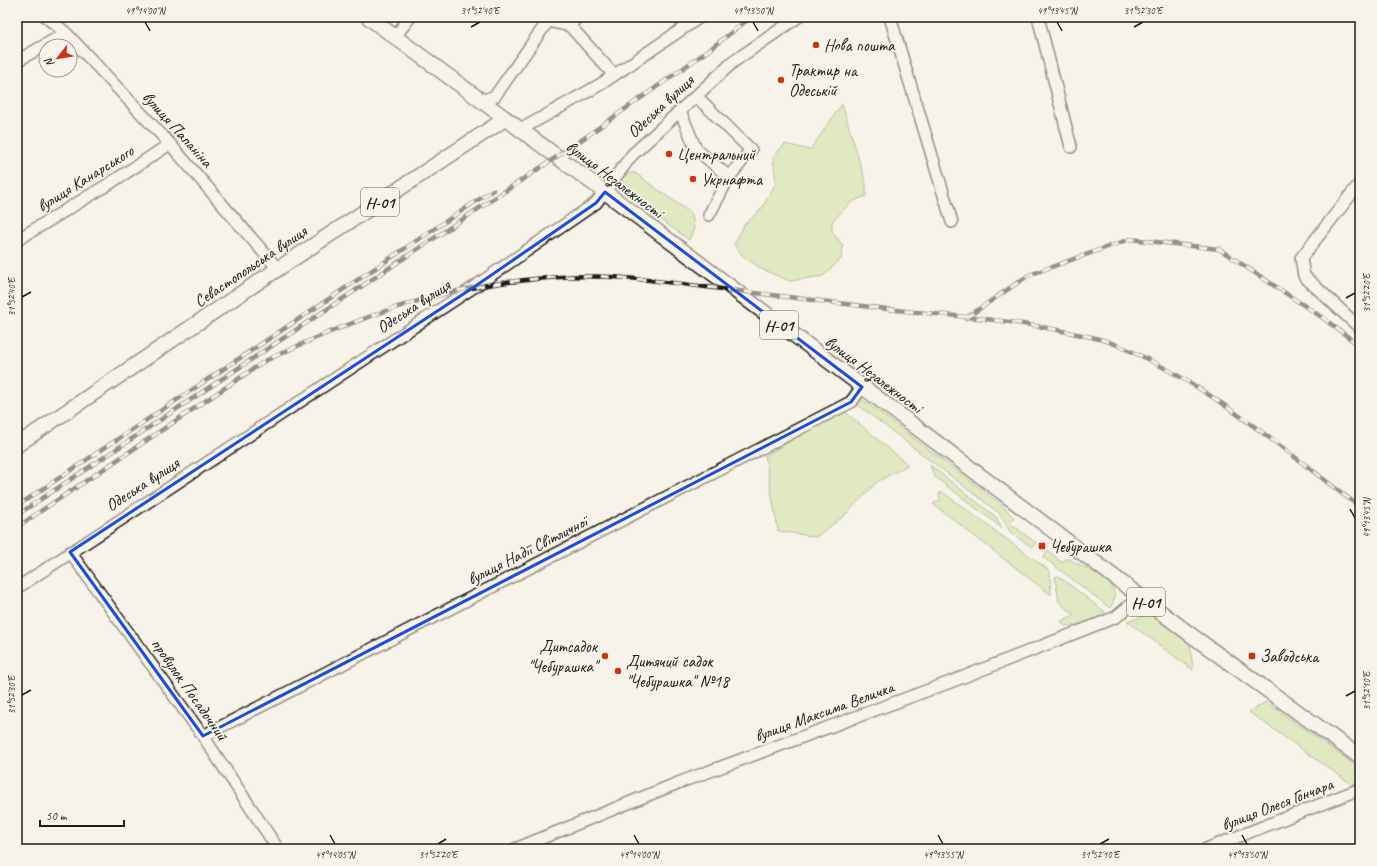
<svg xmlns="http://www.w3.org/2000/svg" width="1377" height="866" font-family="Caveat,sans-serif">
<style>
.green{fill:#c3de95;stroke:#707d58}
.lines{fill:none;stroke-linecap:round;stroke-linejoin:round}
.minor-casing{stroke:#1c1c1c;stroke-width:14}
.major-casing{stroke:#1c1c1c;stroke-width:17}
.minor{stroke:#f7f3e8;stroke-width:11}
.major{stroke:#f7f3e8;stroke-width:14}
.rail-casing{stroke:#1c1c1c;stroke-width:4.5}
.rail{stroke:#f7f3e8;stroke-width:3;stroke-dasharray:9;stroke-linecap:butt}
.marked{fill:none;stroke:#1d4ed8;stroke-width:3;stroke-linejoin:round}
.ticks{fill:none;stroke:#1c1c1c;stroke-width:1.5}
.poi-dot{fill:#c8321e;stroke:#f7f3e8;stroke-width:1.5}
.labels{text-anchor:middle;stroke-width:3.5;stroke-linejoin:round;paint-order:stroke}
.shield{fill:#f7f3e8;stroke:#5e5c59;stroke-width:1}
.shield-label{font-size:16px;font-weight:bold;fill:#1c1c1c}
.poi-label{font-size:17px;fill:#1c1c1c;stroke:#f7f3e8;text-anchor:start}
.street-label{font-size:17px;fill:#1c1c1c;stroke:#f7f3e8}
.neatline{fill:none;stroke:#1c1c1c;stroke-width:1.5}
.ticks-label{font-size:10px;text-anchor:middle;fill:#1c1c1c}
</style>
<rect width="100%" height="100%" fill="#f7f3e8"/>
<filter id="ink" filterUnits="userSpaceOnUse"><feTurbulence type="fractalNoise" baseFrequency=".025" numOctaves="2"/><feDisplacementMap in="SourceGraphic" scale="8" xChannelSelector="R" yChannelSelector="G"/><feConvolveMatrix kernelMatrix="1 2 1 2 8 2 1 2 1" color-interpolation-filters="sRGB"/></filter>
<g filter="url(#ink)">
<path class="green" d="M842,104L866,183V196L851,202L832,222V232L843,245L841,259L823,276L790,281L761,269L742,255L734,245L744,225L762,208L776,183L773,157L785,144L810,150Z
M629,173H635L692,214L694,228L689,240L616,187L623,177Z
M862,399L1001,504L1014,518L1010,523L1036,543L1032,547L1011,533L999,513L858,405Z
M843,410L908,465L877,482L844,516L816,537L778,531L765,456Z
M930,465L996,517L1002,528L934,476Z
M942,492L1050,571L1051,595L933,504L940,500L939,494Z
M1048,550L1062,563L1066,558L1096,573L1112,586C1116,594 1115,601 1110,608L1043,557Z
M1058,576L1105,612C1101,620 1072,628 1064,625L1061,621L1074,615L1059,602L1055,577Z
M1150,615L1190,643L1193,670L1127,621Z
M1266,702L1355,765L1359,770L1354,786L1249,712Z"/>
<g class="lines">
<defs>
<path id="minor" d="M46,17L66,33L170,144L278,269
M890,17L952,222
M1038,17L1071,147
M570,26L576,17
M395,37L410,17
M17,61L66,33
M696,96L751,150L729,177
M481,101L495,96L548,21L570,26L614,75
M680,111L696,149L729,177L709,215
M520,130L601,84L700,17
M1360,183L1301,258L1304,276L1360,328
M17,240L112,182L170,144
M70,552L203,736L278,849
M17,588L474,287L596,203L632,155L733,62L798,17
M203,736L851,402L862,387
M515,849L678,783L953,681L1116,617L1140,597
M1206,849L1360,789"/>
<path id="major" d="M368,17L605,192L1191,635L1360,757
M17,445L255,284L505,119"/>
</defs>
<use href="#minor" class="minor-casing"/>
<use href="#major" class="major-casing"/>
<use href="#minor" class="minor"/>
<use href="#major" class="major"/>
<defs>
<path id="rail" d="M966,318L1029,275L1130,239L1219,249L1323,318L1360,346
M17,506L493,190
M17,515L567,150L709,50L751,17
M17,527L265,361C364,314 450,283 561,277C609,274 658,281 706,287C767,294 826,302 887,309C948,316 1011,319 1072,333C1085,336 1099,338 1112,343C1204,380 1281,448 1360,507"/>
</defs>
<use href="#rail" class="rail-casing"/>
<use href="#rail" class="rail"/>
</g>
</g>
<path d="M0 0H1377V866H0ZM605,192L862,387L851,402L203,736L70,552L474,287L596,203Z" fill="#f7f3e8" fill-opacity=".55" fill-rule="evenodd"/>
<path class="marked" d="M605,192L862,387L851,402L203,736L70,552L474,287L596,203Z"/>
<path class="ticks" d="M145,22L150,31M753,22L758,31M1057,22L1062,31M471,27L480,22M1134,27L1143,22M22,297L31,292M1346,298L1355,293M1350,509L1355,518M22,695L31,690M1346,696L1355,691M330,835L335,844M634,835L639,844M938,835L943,844M1242,835L1247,844M438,844L446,839M1100,844L1109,839"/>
<g class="poi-dot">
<circle cx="816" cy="45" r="4"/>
<circle cx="781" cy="80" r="4"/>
<circle cx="669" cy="154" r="4"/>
<circle cx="693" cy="179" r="4"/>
<rect x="1038" y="542" width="8" height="8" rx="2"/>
<circle cx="605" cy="656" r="4"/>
<rect x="1248" y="652" width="8" height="8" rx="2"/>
<circle cx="618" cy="671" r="4"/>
</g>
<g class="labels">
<g class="shield">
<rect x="361" y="188" width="38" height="28" rx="3"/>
<rect x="760" y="311" width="38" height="28" rx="3"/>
<rect x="1127" y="588" width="38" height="28" rx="3"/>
</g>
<g class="shield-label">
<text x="380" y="208">Н-01</text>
<text x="779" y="331">Н-01</text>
<text x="1146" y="608">Н-01</text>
</g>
<g class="poi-label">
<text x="824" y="51">Нова пошта</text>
<text x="789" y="76">Трактир на<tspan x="789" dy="20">Одеській</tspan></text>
<text x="677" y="160">Центральний</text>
<text x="701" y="185">Укрнафта</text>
<text x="1050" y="552">Чебурашка</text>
<text x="597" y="652" text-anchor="end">Дитсадок<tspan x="597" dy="20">"Чебурашка"</tspan></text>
<text x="1260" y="662">Заводська</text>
<text x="626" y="667">Дитячий садок<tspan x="626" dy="20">"Чебурашка" №18</tspan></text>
</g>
<g class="street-label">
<text transform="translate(660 106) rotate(-43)" y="6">Одеська вулиця</text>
<text transform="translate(178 129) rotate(48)" y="6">вулиця Папаніна</text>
<text transform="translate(85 178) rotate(-32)" y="6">вулиця Канарського</text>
<text transform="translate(615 179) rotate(37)" y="6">вулиця Незалежності</text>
<text transform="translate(250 266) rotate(-34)" y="6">Севастопольська вулиця</text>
<text transform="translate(413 306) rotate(-33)" y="6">Одеська вулиця</text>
<text transform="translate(874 374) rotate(37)" y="6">вулиця Незалежності</text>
<text transform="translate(142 484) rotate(-33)" y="6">Одеська вулиця</text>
<text transform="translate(527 550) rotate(-27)" y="6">вулиця Надії Світличної</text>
<text transform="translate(190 689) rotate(55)" y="6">провулок Посадочний</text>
<text transform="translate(824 711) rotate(-20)" y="6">вулиця Максима Величка</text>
<text transform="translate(1277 804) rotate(-21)" y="6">вулиця Олеся Гончара</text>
</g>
</g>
<rect width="1377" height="866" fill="none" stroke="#f7f3e8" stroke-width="44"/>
<g transform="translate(58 58) rotate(239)"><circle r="19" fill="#f7f3e8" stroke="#9f9d96"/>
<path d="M0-3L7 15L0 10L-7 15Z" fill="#c8321e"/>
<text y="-6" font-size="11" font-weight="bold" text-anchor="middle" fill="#1c1c1c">N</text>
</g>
<path d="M40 820v6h84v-6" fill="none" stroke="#1c1c1c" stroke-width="2"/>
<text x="46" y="820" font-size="12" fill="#1c1c1c" stroke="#f7f3e8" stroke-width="3" paint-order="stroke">50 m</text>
<rect x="22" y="22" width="1333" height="822" class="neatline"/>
<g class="ticks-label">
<text x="145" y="14">49°14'00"N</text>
<text x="480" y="14">31°52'40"E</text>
<text x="753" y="14">49°13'50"N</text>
<text x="1057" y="14">49°13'45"N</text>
<text x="1143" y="14">31°52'30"E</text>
<text transform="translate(1366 293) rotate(-90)" y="4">31°52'20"E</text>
<text transform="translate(11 297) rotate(-90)" y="4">31°52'40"E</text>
<text transform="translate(1366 518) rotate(-90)" y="4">49°13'45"N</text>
<text transform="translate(1366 691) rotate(-90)" y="4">31°52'10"E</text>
<text transform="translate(11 695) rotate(-90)" y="4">31°52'30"E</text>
<text x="335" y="858">49°14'05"N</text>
<text x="438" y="858">31°52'20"E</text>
<text x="639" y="858">49°14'00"N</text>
<text x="943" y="858">49°13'55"N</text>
<text x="1100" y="858">31°52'10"E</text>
<text x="1247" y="858">49°13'50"N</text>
</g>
</svg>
